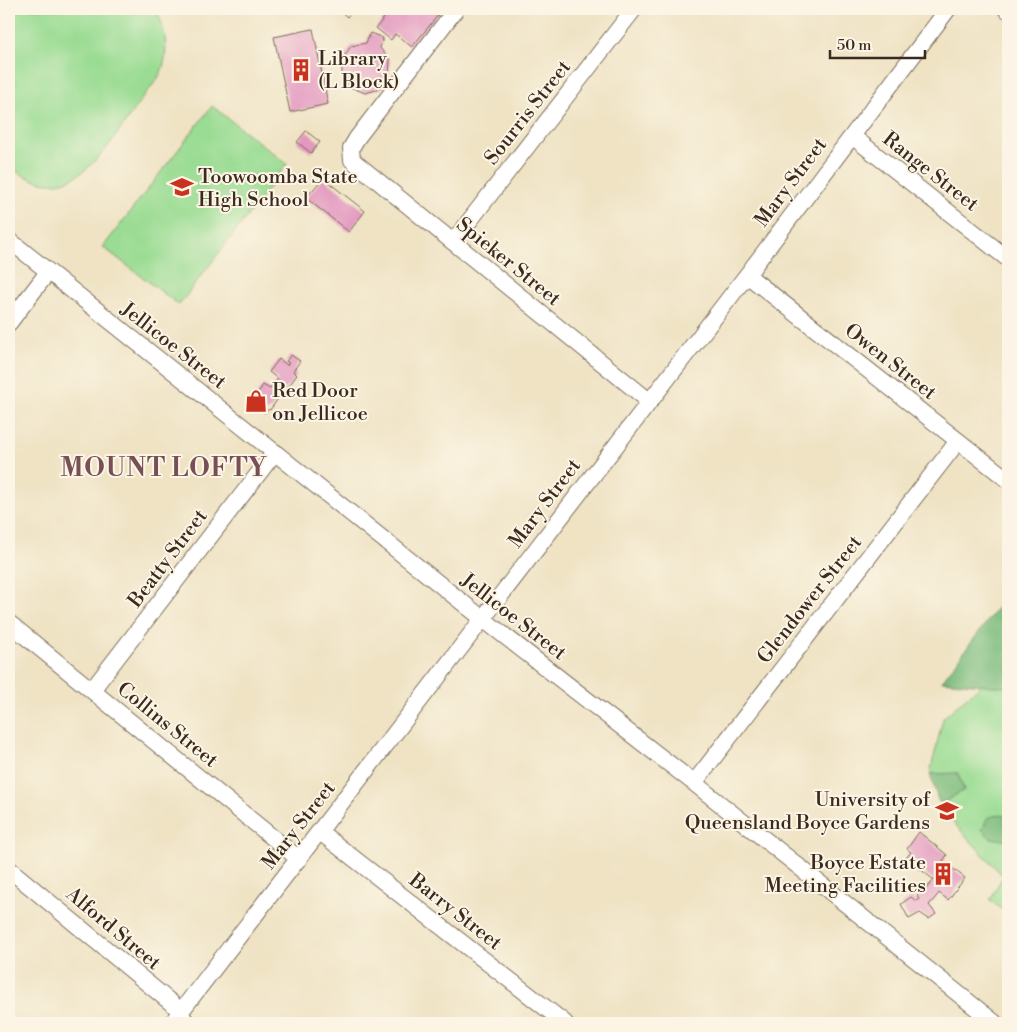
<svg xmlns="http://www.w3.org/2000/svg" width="1017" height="1032" font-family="'Libre Bodoni',serif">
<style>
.green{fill:#9adc93;stroke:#6a8358}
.forest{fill:#7bbc7d;stroke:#5b734e}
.building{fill:#e398bf}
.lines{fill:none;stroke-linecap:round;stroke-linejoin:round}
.minor-casing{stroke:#7a6b58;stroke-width:18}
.minor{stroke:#fff;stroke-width:16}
.labels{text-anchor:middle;stroke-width:4;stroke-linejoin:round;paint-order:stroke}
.poi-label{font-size:20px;fill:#3b2a1e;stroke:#fcf5e5;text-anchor:start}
.street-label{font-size:20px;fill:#3b2a1e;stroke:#fcf5e5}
.district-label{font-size:25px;font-weight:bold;letter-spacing:1px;fill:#765056;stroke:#fcf5e5}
</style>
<rect width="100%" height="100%" fill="#fcf5e5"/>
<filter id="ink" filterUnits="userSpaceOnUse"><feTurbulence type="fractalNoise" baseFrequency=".02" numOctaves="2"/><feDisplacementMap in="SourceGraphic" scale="10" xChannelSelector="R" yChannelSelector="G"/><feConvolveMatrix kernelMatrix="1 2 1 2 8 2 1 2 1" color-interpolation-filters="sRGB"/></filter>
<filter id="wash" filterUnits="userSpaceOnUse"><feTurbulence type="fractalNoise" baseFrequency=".0096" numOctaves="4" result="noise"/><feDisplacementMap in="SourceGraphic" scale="20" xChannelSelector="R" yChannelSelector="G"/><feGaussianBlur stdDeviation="1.12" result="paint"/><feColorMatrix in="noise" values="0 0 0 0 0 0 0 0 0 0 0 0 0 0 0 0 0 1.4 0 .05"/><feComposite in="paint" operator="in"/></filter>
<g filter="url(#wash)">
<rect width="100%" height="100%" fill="#efe3c4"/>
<path class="green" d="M9,9H156C165,27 170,52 161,72C157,82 147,91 141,100C122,126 97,170 66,181C46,188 25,178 9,166Z
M212,106L287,164L179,305L103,247Z
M982,684L1004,687L1008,685V904L1002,910L990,900L1003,876L951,820L941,804L964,790L958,773L930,774L943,718Z"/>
<path class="forest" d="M1008,594V685L1004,687L942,681Z
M958,773L964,790L941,804L938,800L930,774Z
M1000,814L1008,818V836L1003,840L990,838L982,830L987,818Z"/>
<g id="blocks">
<path class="building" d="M338,9H354L347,17Z
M391,9H443L412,47L395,34L391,40L376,28Z
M313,29L328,104L290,112L274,37Z
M370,33L383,38L380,48L390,60L389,76L380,89L365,93L350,87L342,75V60L351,46L366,43Z
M306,131L320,142L311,153L297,142Z
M323,178L365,211L349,232L306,198Z
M291,355L300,361L293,371L297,375L288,387L287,386L270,410L269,409L265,413L251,403L263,385L270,389L278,379L269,372L279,359L287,365L289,363L286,361Z
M919,832L947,855L943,861L965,878L948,900L939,893L936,897L929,905L936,914L929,919L920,913L909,919L901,904L911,897L916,901L919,899L917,896L921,892H923L934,880L906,858L911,852L907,849Z"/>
</g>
</g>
<g filter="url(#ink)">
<use href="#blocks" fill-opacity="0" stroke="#7a6b58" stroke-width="1"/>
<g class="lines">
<defs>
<path id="minor" d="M456,9L357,138L351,148L352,160L649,401
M1006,9L1008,10
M852,136L1008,259
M9,240L483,619L694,783L995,1023
M453,242L634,9
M747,275L1008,480
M9,323L48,272
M9,623L299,859
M92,690L275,452
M694,783L958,441
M320,832L565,1023
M9,869L175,1006L187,1023
M172,1023L747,275L948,9"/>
</defs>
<use href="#minor" class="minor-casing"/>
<use href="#minor" class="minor"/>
</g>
</g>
<defs>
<symbol id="building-bare" viewBox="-9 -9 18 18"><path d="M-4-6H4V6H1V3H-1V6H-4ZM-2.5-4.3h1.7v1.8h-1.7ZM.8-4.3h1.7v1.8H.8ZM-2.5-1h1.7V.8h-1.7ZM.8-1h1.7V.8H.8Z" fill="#c8321e" stroke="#fcf5e5" stroke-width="2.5" paint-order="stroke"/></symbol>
<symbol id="school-bare" viewBox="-9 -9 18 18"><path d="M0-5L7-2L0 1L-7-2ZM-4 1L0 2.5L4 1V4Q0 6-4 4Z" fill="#c8321e" stroke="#fcf5e5" stroke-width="2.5" paint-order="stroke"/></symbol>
<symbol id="shop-bare" viewBox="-9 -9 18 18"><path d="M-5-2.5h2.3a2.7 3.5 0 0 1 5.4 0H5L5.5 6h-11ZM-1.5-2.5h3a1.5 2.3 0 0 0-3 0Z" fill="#c8321e" stroke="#fcf5e5" stroke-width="2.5" paint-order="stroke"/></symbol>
<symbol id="university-bare" viewBox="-9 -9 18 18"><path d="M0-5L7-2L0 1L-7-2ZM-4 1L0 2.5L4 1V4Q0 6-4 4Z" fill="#c8321e" stroke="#fcf5e5" stroke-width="2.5" paint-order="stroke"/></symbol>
</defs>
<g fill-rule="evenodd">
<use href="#building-bare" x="285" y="54" width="32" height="32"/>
<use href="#school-bare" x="166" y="171" width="32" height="32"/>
<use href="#shop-bare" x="240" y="385" width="32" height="32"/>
<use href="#university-bare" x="931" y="795" width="32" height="32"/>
<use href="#building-bare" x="927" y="858" width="32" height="32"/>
</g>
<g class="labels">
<g class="poi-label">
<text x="318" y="65">Library<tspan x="318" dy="23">(L Block)</tspan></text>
<text x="198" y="183">Toowoomba State<tspan x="198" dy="23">High School</tspan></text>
<text x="272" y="397">Red Door<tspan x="272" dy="23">on Jellicoe</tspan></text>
<text x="930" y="806" text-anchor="end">University of<tspan x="930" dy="23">Queensland Boyce Gardens</tspan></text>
<text x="926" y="869" text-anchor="end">Boyce Estate<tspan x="926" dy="23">Meeting Facilities</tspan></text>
</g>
<g class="street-label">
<text transform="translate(527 112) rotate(-52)" y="7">Sourris Street</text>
<text transform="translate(931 171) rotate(38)" y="7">Range Street</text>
<text transform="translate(790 182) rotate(-53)" y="7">Mary Street</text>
<text transform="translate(509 261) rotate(39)" y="7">Spieker Street</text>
<text transform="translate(174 345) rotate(38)" y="7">Jellicoe Street</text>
<text transform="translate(891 361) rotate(38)" y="7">Owen Street</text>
<text transform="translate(544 503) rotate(-53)" y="7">Mary Street</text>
<text transform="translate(167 558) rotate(-53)" y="7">Beatty Street</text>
<text transform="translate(809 599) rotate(-52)" y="7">Glendower Street</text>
<text transform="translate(514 616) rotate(38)" y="7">Jellicoe Street</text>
<text transform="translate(168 724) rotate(39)" y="7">Collins Street</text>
<text transform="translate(298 825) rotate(-52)" y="7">Mary Street</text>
<text transform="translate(456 911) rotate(38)" y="7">Barry Street</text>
<text transform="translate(114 928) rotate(40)" y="7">Alford Street</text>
</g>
<g class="district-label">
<text x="164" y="476">MOUNT LOFTY</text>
</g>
</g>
<rect width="1017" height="1032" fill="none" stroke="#fcf5e5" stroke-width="30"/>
<path d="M830 50v8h95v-8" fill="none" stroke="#3b2a1e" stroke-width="2.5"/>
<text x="837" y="50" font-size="15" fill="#3b2a1e" stroke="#fcf5e5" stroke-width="4" paint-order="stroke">50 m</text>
</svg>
